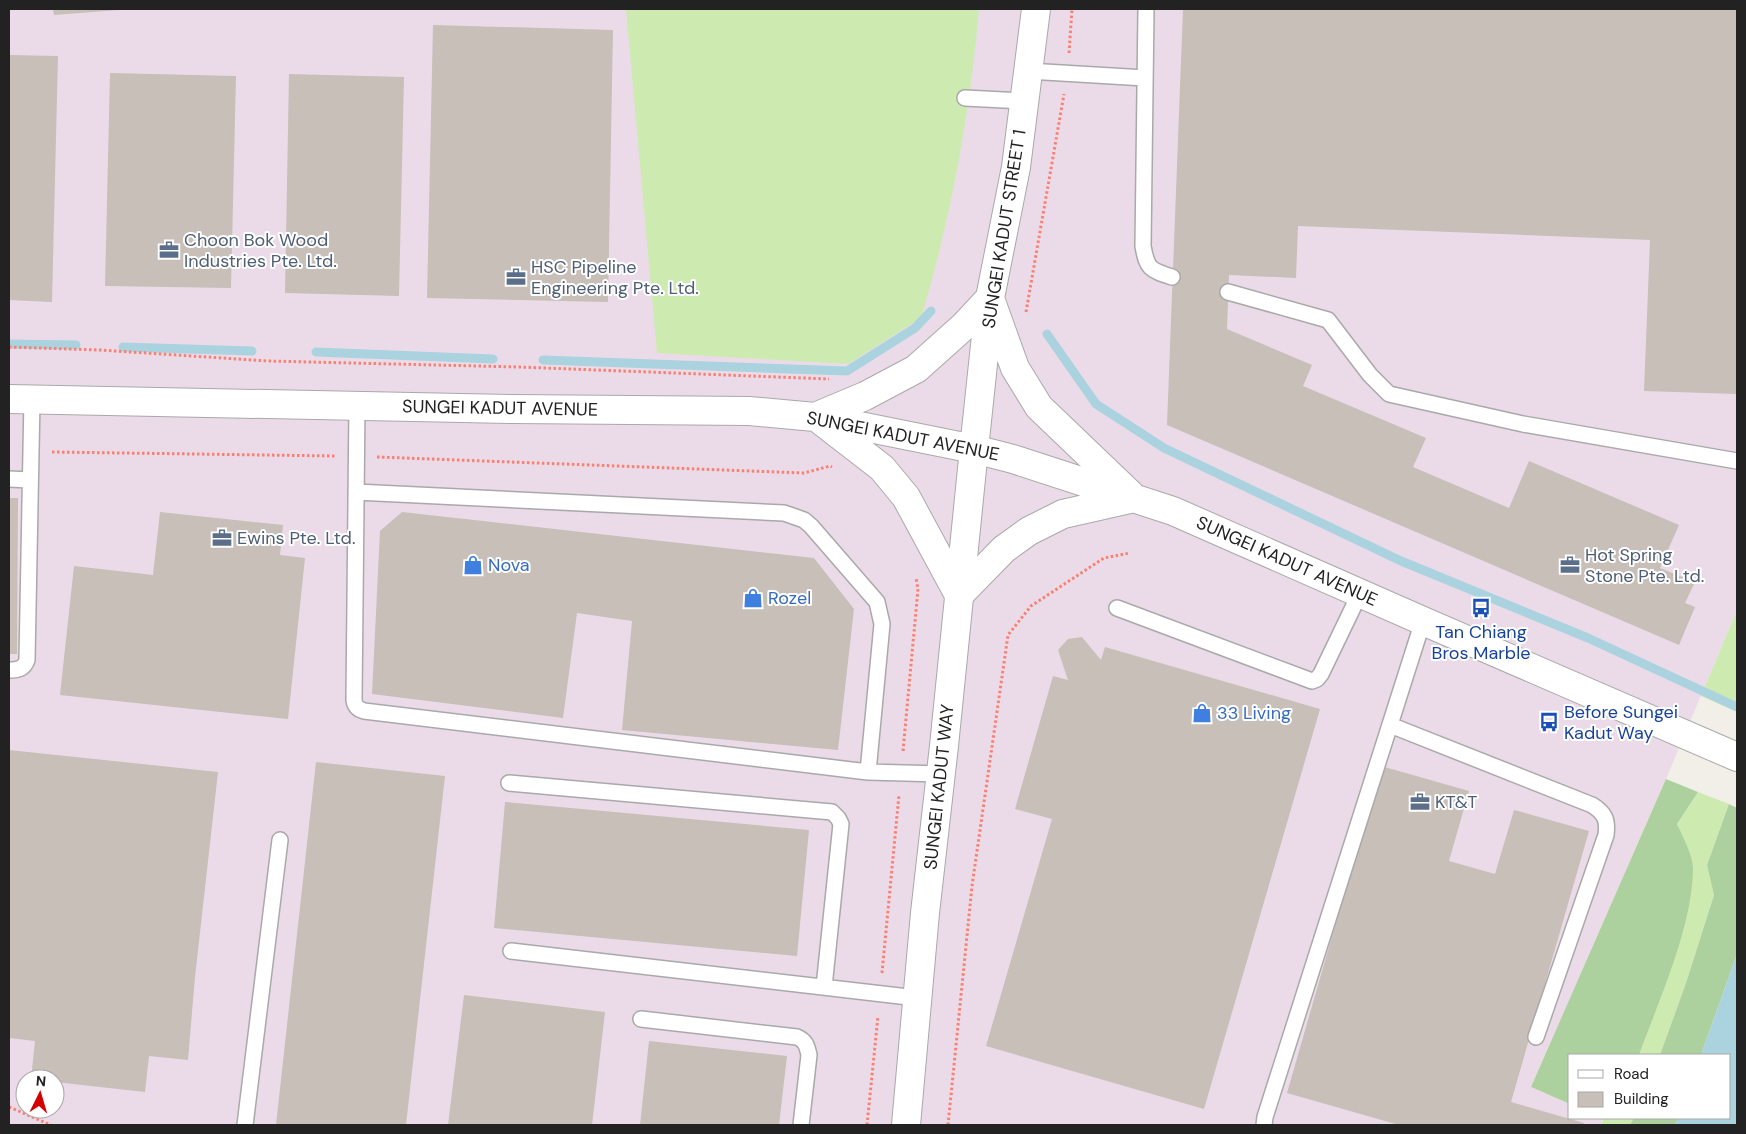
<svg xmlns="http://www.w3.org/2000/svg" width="1746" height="1134" font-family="'DM Sans',sans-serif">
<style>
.industrial{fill:#ebdbe8;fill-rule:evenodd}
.grass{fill:#cdebb0}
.forest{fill:#add19e}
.water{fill:#aad3df}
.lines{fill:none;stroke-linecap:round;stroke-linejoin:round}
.stream{stroke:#aad3df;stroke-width:9}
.building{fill:#c7bfb8}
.service-casing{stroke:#a9a9a9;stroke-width:18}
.minor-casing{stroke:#a9a9a9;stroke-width:30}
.tertiary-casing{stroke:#a9a9a9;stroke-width:30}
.path{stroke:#fa8072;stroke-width:3;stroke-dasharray:2.5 2.5;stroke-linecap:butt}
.service{stroke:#fff;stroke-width:15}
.minor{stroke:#fff;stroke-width:28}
.tertiary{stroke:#fff;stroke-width:28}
.labels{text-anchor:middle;stroke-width:4;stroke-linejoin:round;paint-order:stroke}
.street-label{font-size:18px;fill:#222;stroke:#fff}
.service-label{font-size:18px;fill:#4e5e75;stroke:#fff;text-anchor:start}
.shop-label{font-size:18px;fill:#366cbe;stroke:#fff;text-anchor:start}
.transit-label{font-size:18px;fill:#164399;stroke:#fff}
</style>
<rect width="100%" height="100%" fill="#f2efe9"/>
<path class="industrial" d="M9,9H1737V610L1666,779L1531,1087L1570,1104V1118H1603L1601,1125H9ZM25,1079H55V1109H25Z"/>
<path class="grass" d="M626,9H979C970,113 951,218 921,318L848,364L657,353Z
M1737,610V712L1701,696Z
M1698,792L1729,804L1707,865L1714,895L1686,983L1660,1055H1639L1669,973L1693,865L1677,824Z
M1604,1118H1634L1630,1125H1601Z"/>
<path class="forest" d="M1666,779L1698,792L1677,824C1682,835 1693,856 1693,867C1693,926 1659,1000 1639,1055H1570V1104L1531,1087Z
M1729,804L1737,808V954L1701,1055H1660L1686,983L1714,895L1707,865Z
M1634,1118H1678L1675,1125H1630Z"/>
<path class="water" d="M1737,954V1125H1675L1678,1118H1730V1055H1701Z"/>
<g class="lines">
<path class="stream" d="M1047,334L1096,404L1164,448L1401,561L1588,638L1737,707
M9,344L76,345
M123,347L252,351
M316,352L493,359
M543,360L847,371L915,328L931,311"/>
</g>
<path class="building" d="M53,9H119V10L54,15Z
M1183,9H1737V394L1644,391L1650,240L1298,226L1296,278L1229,275L1227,329L1312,365L1303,386L1426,438L1413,467L1509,508L1529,461L1679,525L1660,568L1695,582L1685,603L1695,607L1679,645L1167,425Z
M433,25L613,30L608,302L427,298Z
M9,55L58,56L52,302L9,300Z
M110,73L236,76L231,288L105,286Z
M289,74L404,77L399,296L285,293Z
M9,498H18L17,654H9Z
M160,512L283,525L280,555L305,558L288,719L60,695L74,566L153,575Z
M402,512L814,558L854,609L838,750L622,730L632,621L577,613L563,718L372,694L380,531Z
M1082,637L1101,660L1105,647L1320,709L1204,1109L986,1046L1052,819L1015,809L1053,676L1068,680L1058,650L1068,639Z
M9,750L218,772L195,977L188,1060L149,1056L145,1092L55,1082V1079H31L35,1041L9,1038Z
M316,762L445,776L406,1125H276Z
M1381,766L1469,791L1449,861L1495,874L1514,810L1589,831L1511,1102L1584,1123L1583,1125H1399L1287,1093Z
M505,802L809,830L797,956L494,928Z
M464,995L605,1012L592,1125H448Z
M649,1041L787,1056L779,1125H640Z"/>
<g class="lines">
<defs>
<path id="service" d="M1146,9L1143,246C1147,269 1150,270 1172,277
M1028,71L1145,78
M965,98L1024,101
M1228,292L1328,320L1370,375L1389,394L1523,424L1737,461
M357,404L354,700C355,707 358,709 364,711L868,772L941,774
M9,479L30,480
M356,492L784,513L804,520L811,526L877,602L882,624L868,772
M1117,608L1312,681L1317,679L1321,674L1360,593
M9,670C18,670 24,669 27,660L32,399
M1390,725L1592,805C1605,813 1608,820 1606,835L1536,1037
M509,783L832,812L838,818L841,824L824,987
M511,951L917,998
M641,1019L797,1037C806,1041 807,1046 809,1055L801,1125
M245,1125L280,840
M1264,1125L1265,1117L1423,621"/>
<path id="minor" d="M906,1125L925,913L944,746L974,449"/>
<path id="tertiary" d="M992,304L1015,368L1039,407L1130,494
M9,399L513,409L749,411L815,417L974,449L1013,459L1173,511L1423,621L1737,757
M815,417L865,396L916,369L964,326L990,298
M820,420L882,468L906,497L959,595L1004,549L1029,531L1063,514L1134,498
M974,449L990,298L1016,167L1036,9"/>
</defs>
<use href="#service" class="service-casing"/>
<use href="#minor" class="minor-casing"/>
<use href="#tertiary" class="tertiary-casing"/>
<path class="path" d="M1069,53L1072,9
M1026,312L1064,94
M9,347L100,350L268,361L519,367L829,379
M52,452L336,456
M377,457L804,473L830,466L832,467
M903,751L918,589L916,578
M882,973L899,795
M9,1107L51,1125
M867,1125L878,1016
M948,1125L972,886L1008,635L1031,606L1104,558L1130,553"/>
<use href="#service" class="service"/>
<use href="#minor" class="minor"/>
<use href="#tertiary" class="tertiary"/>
</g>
<defs>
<symbol id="office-bare" viewBox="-9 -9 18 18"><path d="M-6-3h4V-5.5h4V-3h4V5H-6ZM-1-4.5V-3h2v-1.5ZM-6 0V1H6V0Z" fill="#5c6f8a" stroke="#fff" stroke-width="2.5" paint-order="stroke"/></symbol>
<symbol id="shop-bare" viewBox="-9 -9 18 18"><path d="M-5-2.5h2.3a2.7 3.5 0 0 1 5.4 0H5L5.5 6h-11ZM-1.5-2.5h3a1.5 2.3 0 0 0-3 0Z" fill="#3f7fe0" stroke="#fff" stroke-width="2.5" paint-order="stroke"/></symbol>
<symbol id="bus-bare" viewBox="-9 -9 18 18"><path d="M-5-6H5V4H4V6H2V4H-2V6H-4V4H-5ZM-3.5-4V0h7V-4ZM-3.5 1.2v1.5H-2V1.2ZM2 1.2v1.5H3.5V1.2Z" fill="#1a4fb4" stroke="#fff" stroke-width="2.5" paint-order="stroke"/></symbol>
</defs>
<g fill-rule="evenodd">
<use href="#office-bare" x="155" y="236" width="28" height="28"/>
<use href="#office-bare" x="502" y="263" width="28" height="28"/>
<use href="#office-bare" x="208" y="524" width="28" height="28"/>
<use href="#shop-bare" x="459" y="551" width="28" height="28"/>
<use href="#office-bare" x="1556" y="551" width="28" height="28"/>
<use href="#shop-bare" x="739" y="584" width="28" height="28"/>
<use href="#bus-bare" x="1467" y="594" width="28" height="28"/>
<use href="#shop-bare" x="1188" y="699" width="28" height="28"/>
<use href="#bus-bare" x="1535" y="708" width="28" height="28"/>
<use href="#office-bare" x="1406" y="788" width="28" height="28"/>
</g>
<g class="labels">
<g class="street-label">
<text transform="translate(1004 229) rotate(-81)" y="6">SUNGEI KADUT STREET 1</text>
<text transform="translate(500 408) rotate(1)" y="6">SUNGEI KADUT AVENUE</text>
<text transform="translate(903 436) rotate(11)" y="6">SUNGEI KADUT AVENUE</text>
<text transform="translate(1287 561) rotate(24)" y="6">SUNGEI KADUT AVENUE</text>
<text transform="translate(939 787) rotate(-84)" y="6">SUNGEI KADUT WAY</text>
</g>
<g class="service-label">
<text x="184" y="246">Choon Bok Wood<tspan x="184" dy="21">Industries Pte. Ltd.</tspan></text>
<text x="531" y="273">HSC Pipeline<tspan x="531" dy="21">Engineering Pte. Ltd.</tspan></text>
<text x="237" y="544">Ewins Pte. Ltd.</text>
<text x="1585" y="561">Hot Spring<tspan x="1585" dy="21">Stone Pte. Ltd.</tspan></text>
<text x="1435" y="808">KT&amp;T</text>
</g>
<g class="shop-label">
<text x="488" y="571">Nova</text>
<text x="768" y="604">Rozel</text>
<text x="1217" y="719">33 Living</text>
</g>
<g class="transit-label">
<text x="1481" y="638">Tan Chiang<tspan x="1481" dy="21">Bros Marble</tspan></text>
<text x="1564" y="718" text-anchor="start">Before Sungei<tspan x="1564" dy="21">Kadut Way</tspan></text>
</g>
</g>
<rect width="1746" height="1134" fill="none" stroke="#222222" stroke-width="20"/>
<rect x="1568" y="1054" width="162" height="65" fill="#ffffff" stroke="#a7a7a7"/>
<rect x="1578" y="1070" width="25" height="8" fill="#ffffff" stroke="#a7a7a7"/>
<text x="1614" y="1079" font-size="15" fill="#222222">Road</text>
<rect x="1578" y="1092" width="25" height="15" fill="#c7bfb8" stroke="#a7a7a7"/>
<text x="1614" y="1104" font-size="15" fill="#222222">Building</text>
<g transform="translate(40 1094) rotate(5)"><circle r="24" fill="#ffffff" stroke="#a7a7a7"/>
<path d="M0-4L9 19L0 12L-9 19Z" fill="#d40000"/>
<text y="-8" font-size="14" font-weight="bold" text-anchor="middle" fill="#222222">N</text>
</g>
</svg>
